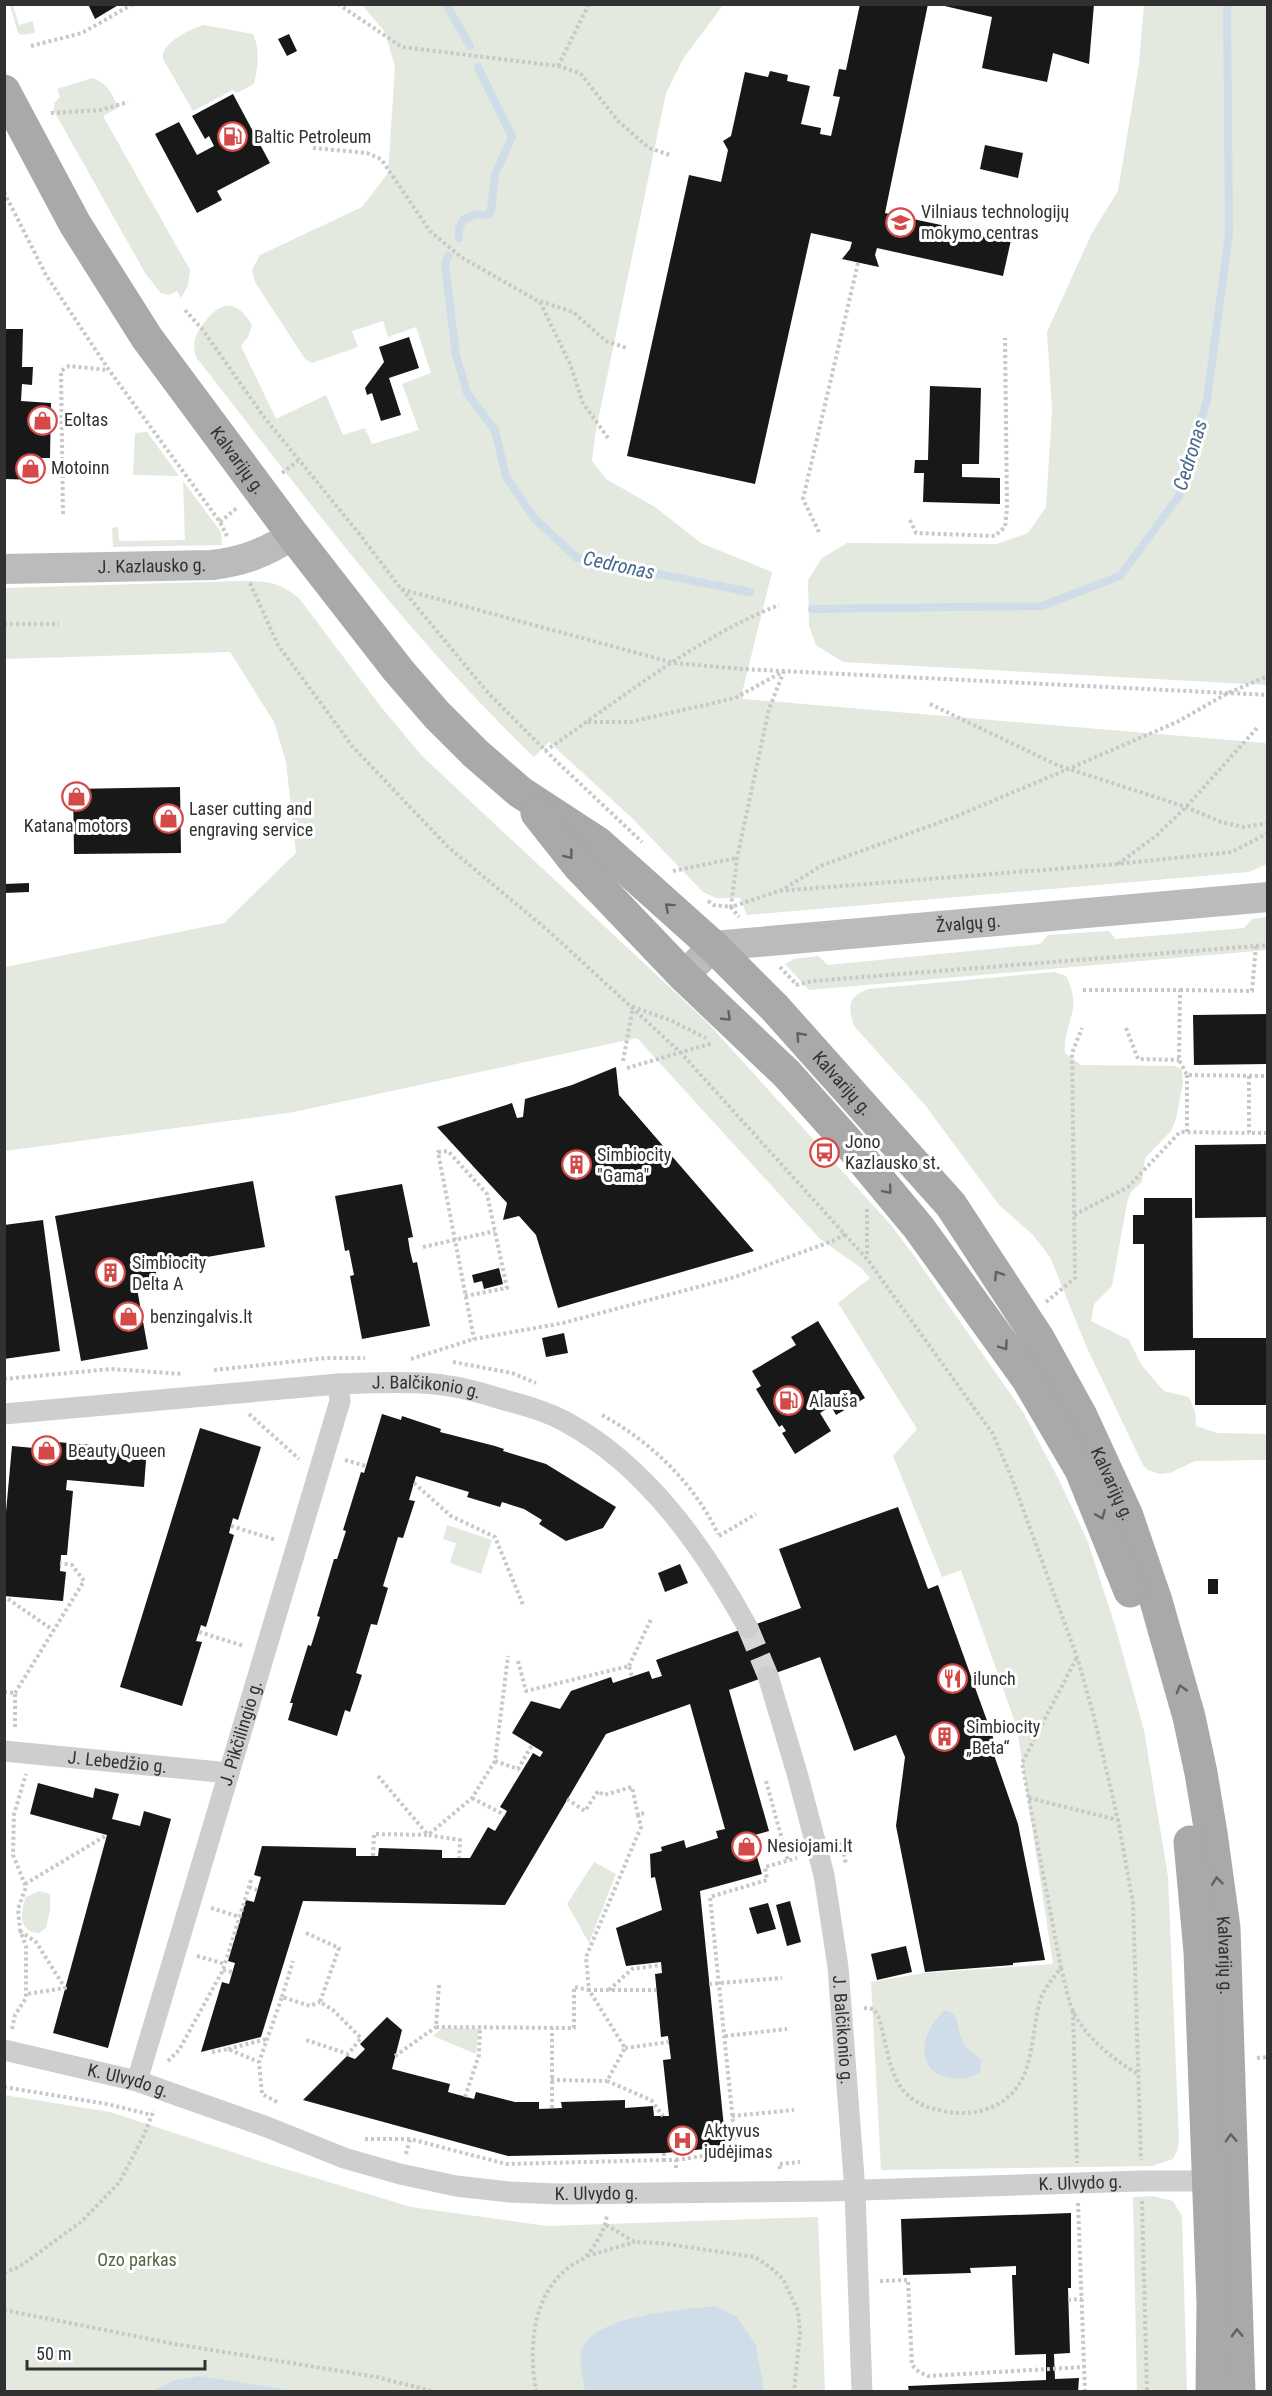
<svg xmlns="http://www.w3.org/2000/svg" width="1272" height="2396" font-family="'Roboto Condensed',sans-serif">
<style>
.green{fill:#e3e9de}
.water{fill:#cfdde9}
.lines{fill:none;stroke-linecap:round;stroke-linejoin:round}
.stream{stroke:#cfdde9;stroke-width:8}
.building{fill:#181818}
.street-tunnel{stroke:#d6d6d6;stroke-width:21;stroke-dasharray:21 10;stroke-linecap:butt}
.path{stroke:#c8c8c8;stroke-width:4;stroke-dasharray:3 3;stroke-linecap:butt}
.street{stroke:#cecece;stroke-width:21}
.secondary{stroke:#bbb;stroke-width:30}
.primary{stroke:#a9a9a9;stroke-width:33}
.oneway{stroke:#616161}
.labels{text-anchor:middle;stroke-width:6;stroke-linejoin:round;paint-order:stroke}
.poi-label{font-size:18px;fill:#313131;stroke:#fff;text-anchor:start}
.street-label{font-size:18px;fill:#313131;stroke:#fff}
.park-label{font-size:18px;fill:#516843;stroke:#fff}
.water-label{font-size:20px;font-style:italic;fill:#476a8b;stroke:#fff}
</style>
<rect width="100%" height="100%" fill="#fff"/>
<path class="green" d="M10,5H13L19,25L33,21L35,33L22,35L18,33Z
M362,5H723L683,59L666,93L595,435L592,461L606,479L655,507L701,543L772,572L743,689V699L1265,743L1268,745L1267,864L1249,872L747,915L740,898H716L703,892L633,819L549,742L534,757C408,636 303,494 196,357C191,340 197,331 208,318C225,299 239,303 252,325L248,337L241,346L276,419L326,395L343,435L365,428L372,444L419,430L402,384L431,373L416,327L388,337L383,321L352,331L358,347L312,363L305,359L255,282L252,270L260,255L362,207L388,173L395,67L385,32Z
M1144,5H1267V685L843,662L816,645L809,626L808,580L822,558L847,543L997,544L1028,533L1046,507L1052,411L1047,332L1092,233L1118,191L1139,64Z
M204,25L253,34C260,49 258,67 254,84L237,93L233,90L193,111L163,59C160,43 190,29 204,25Z
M93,78C108,84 112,93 118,108L103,116L190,270L188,285L181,298L177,291L169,295L161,293L145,273L54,111V103L60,97L57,89Z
M147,432L179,476L133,475L135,433Z
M183,481L221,532L222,545L113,547L112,528L118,527L119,541L185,540Z
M239,581C265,581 278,581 299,598L381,707L422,756L707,1022L890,1224L915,1257L1023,1412L1058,1478L1088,1542L1116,1629L1144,1730L1168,1877L1179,2140L1177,2151L1173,2159L1152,2166L881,2170L871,1982L924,1973L1053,1964L1017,1728L961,1570L942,1577L893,1456L917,1429L838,1303L870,1278L861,1268L820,1239L637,1038L294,1112L5,1151V967L224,923L296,853L286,762L274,722L230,652L5,659L4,588Z
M1267,917V950L809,990L785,964L794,959L818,956L828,965L1040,944L1048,935L1109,931L1115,939L1244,928L1252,919Z
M1054,972L1066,976C1084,1012 1063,1021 1065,1053L1081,1065L1175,1066L1182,1070L1183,1082L1176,1119L1171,1131L1145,1158L1142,1182L1131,1192L1127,1203L1112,1286L1094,1304L1091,1321L1129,1340L1142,1366L1164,1391L1189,1397L1195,1411L1196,1426L1217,1433L1267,1434V1460L1195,1461L1170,1473L1160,1474L1148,1470L1143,1465L1087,1348L1050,1257L1033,1235L999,1205L925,1105L854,1026C848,1007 847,997 868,989Z
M447,1525L492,1540L481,1574L450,1563L456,1543L443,1539Z
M594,1862L616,1874L589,1943L567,1904Z
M39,1891L50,1894V1910L46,1928L39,1933C18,1932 20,1912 26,1897Z
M442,2028L479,2029L476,2054L433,2036Z
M4,2095L110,2112L269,2164L411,2207L547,2226L818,2217L825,2391H5Z
M1153,2196L1173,2201L1182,2216L1187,2391H1137L1133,2197Z"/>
<path class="water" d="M944,2011H949C961,2018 957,2031 963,2042C967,2051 975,2053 981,2060L980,2072C965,2083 934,2081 927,2062C919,2043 931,2023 944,2011Z
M715,2306L737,2317L756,2345L764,2391H585C584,2380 579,2365 581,2354C586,2315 684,2310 715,2306Z
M199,2376L295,2391H154L172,2381Z"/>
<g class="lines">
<path class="stream" d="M446,4L470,46
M459,238V228L464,219L476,214L488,215L491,210L495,174L512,137L478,67
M448,256L445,265L456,355L467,393L495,430L506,477L535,519L577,558L750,592
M812,609L1042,606L1120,576L1179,496L1207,400L1229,233L1227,4"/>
</g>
<path class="building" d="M88,4H120L95,19Z
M860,4H928L885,213L1011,240L1003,276L877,248L875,255L879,267L842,259L850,249L852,242L811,233L755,484L627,456L689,175L721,182L728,150L723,141L731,136L745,72L768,77L770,71L788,75L787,81L810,86L801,124L821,128L820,134L831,136L840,97L833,96L839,69L846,70Z
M936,4H1094L1089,64L1053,53L1047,82L982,68L992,17Z
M289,34L297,51L287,56L278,39Z
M233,94L270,163L217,191L222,200L197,213L155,134L179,122L197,155L214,146L209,136L205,139L192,116Z
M985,145L1023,153L1018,178L980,169Z
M4,329H23L22,367H33L32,385L22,384L21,401L51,403L50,458H39L38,480L4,479Z
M409,337L419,368L389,378L401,415L381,421L372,393L367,395L365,388L384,362L379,347Z
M930,386L981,388L979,464H962V477L1000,478V504L923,502L924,473H914L915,460H928Z
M180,787L181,853L74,854L73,789Z
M29,883V892L4,893V884Z
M1268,1014V1064L1194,1065L1193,1015Z
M616,1067L619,1095L754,1251L558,1308L536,1235L519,1216L503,1220L507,1203L437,1127L512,1103L517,1118L523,1117L525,1099L572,1085Z
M1268,1144V1217L1195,1218V1145Z
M253,1181L265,1247L155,1266L157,1279L136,1283L148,1349L81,1361L55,1216Z
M402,1184L413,1237L408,1238L410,1251L413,1263L417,1262L430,1326L362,1339L350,1276L354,1275L349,1250L345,1251L335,1196Z
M1144,1198H1192L1193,1338H1268V1405H1195V1350L1144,1351V1244H1133V1215H1144Z
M43,1220L60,1351L4,1359V1225Z
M499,1268L503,1284L484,1289L482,1281L474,1283L472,1275Z
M818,1321L865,1398L836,1415L831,1406L820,1413L831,1431L795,1454L782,1433L786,1431L782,1425L779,1427L756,1389L761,1386L752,1371L796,1345L791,1337Z
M564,1333L568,1353L546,1357L542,1338Z
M382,1414L401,1420L402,1416L441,1429L440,1432L495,1446L504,1449L503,1451L546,1464L616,1507L603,1528L566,1541L539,1524L542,1520L524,1509L502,1502L500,1507L467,1497L469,1492L416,1476L409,1500L415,1501L403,1538L398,1537L383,1586L388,1588L377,1625L371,1624L356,1673L362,1675L350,1712L345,1710L337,1736L288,1720L293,1703H290L308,1645L311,1646L320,1617L317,1616L334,1559H337L346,1531L343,1530L361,1472L364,1473Z
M200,1428L261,1447L238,1520L233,1518L229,1533L234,1535L206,1627L201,1625L199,1632L196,1641L202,1642L182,1706L120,1687Z
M45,1441L128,1448V1445L147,1447L144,1487L67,1480L66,1490L73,1491L67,1555H61L60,1571L66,1572L63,1601L4,1596V1534L12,1446L45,1449Z
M898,1507L928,1589L938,1585L994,1740L993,1752L1018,1824L1045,1960L1013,1963V1965L925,1972L896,1826L905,1757L896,1735L854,1751L820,1657L729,1690L769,1831L751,1836L762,1874L700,1891L726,2147L664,2153L508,2156L303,2100L347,2056L355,2059L365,2049L360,2044L387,2017L402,2030L392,2069L450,2084L448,2092L474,2099L476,2092L515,2102H539V2109L562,2108L561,2102L625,2100V2108L653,2106L654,2116H669L663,2060L671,2059L668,2036L661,2037L655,1974L662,1973L661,1962L626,1966L616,1928L662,1910L655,1877L651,1878L650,1854L662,1851L661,1847L684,1840L686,1848L718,1838L716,1831L725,1829L690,1704L606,1734L505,1905L303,1901L261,2037L201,2052L222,1982L229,1984L235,1963L228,1961L246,1900L254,1902L261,1877L254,1875L262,1846L356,1848V1856H378L379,1848L442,1850V1858H470L488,1827L495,1831L507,1811L500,1807L533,1753L540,1757L543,1752L512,1733L531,1701L560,1709L571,1691L611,1677L613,1683L649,1671L652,1679L662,1676L656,1660L801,1608L779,1549Z
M680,1564L688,1583L665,1592L658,1573Z
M1208,1579H1218V1594H1208Z
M38,1783L93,1798L95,1788L119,1794L112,1819L140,1826L144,1811L171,1819L108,2048L53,2033L107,1835L30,1814Z
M790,1901L801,1942L787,1946L776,1905Z
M768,1903L776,1929L757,1934L749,1908Z
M906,1946L912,1972L877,1980L871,1954Z
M1071,2213V2288H1068L1070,2353L1054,2354L1055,2379L1079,2378L1078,2392H909L908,2386L1046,2380V2354L1015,2355L1012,2275H1016V2266L970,2268L971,2273L903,2275L901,2219Z"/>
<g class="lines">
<path class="street-tunnel" d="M748,1628L768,1676"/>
<path class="path" d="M338,4L402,47L558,66L580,73L618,121L649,148L670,155
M31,46L82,33L133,4
M558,66L589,4
M51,113L101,110L128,102
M313,148L367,153L381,159L430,231L461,257L536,300L573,312L606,341L627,348
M4,192L46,275L109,370L220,522L227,536
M540,302L570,364L583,403L608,438
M185,310L203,330L264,417L361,536L401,589L674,663L742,669L1268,695
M282,473L298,461
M63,514L61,371L69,366L108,370
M910,520L916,533L995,536L1005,527L1007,508L1005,338
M220,522L238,507
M819,532L803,499L858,263
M250,583L278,645L353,747L448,847L551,933L681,1053L867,1259L993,1434L1011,1476L1077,1657L1093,1713L1118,1820L1133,1903L1141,2160
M402,589L489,694L552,757L642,842
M4,624H59
M784,671L769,709L737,858L731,907L779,891L1117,864L1232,852L1268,833
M930,704L1057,765L1186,807L1221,822L1244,827L1268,823
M588,722H630L735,698L784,671
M545,751C618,701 697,637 779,605
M1118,864L1156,836L1186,807L1257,728
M673,871L737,858
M780,891L823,865L957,816L1068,769L1177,722L1228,693L1268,676
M708,901L714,905L731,907L739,917
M780,967L797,985
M796,985L812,981L1268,945
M1083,990H1180L1179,1060L1187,1075L1268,1076
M1180,990L1252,991L1256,946
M1126,1028L1138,1059L1179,1060
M623,1061L633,1007L670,1020L706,1038
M627,1068L713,1043
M1187,1075V1132
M1249,1076V1133H1268
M867,1209V1258
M1074,1215L1128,1187L1180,1132L1249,1133
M423,1247L495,1231
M465,1296L507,1288L487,1194L448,1151L438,1152L474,1339
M1046,1302L1075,1278L1072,1053L1082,1028
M411,1359L474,1339L563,1323L735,1277L835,1240L845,1234
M453,1362L512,1373L536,1383
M214,1370L326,1358H365
M4,1379L111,1369L183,1374
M249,1414L299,1459
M602,1415C651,1442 694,1483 718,1534
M345,1460L366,1466
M414,1483L451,1516L495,1537L524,1607
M231,1526L276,1540
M719,1536L756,1514
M8,1599L53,1630
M199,1632L244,1646
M518,1661L526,1691L629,1666L632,1677
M629,1666L652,1617
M4,1692L15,1693V1729
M15,1693L84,1581L72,1565L60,1563
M495,1761L518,1769L532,1745
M378,1776L428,1835L460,1840L459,1858
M766,1781L788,1861
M472,1798L505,1815
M1029,1798L1118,1820
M567,1799L585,1811L598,1791L604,1795L632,1787L638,1815
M644,1813L638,1815L641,1827L586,1957L589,1990H656
M841,1842L846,1864
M373,1856L374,1834L428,1835L472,1798L495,1761L508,1656
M25,1884L107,1835
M249,1887L257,1890
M211,1908L240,1917
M20,1931L36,1942L65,1988L26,1994
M306,1933L339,1948L320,2002L333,2010L361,2038L348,2054L306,2040
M197,1956L225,1964
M1061,1968C1065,1982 1067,1996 1072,2009C1084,2036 1113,2060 1138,2074
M223,1970L232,1972
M709,1984L782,1978
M439,1985L436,2027L574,2028V1987L589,1990L625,2048L607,2081L651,2100L663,2116
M609,1990L632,1969L661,1965
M282,1997L293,1961
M864,2008L874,2009L879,2018C892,2064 889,2101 943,2111C976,2118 1010,2107 1024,2075C1034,2051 1033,2023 1041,1998C1046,1986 1053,1978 1061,1968L1022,1763L1077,1657
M1073,2011L1077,2163
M12,2029L15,2015L26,1998V1946L20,1930L18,1909L26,1887L13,1855L14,1814L26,1774
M725,2036L787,2029
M625,2048L669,2042
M228,2049L267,2039
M212,2052L228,2049L259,2062
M395,2056L436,2027
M1257,2058L1268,2057
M168,2061L179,2050L223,1970L252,1877
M551,2080L607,2081
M4,2087L107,2104L152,2115
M465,2097L479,2055L480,2027
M277,2102L262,2094L259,2062L282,1997L310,2006L320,2002
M552,2108V2028
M732,2116L794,2110
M365,2139H410L506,2164L664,2160
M664,2153V2160H676V2171
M406,2154L410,2139
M676,2160L736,2151L710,1897L767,1880L765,1867L797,1858
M780,2169L779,2164L800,2162
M1142,2201L1147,2392
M1078,2203L1085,2392
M606,2225L635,2242L660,2243L755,2257L770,2267L783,2279L798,2311L800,2333L794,2392
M587,2256L635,2242
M4,2273L19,2267L81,2222L119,2183L143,2137L154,2110
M880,2281L908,2280L912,2365L919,2372L928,2376L1084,2367
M1068,2300L1082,2299
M4,2310L175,2344L377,2377L435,2392
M536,2392C529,2350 531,2297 568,2268C574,2263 582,2261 587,2255C596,2245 606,2228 607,2214"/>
<g class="street">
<path id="s1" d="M4,1414L338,1384C370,1383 402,1381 434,1384C457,1386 479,1392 501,1399C523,1405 546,1411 566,1422C647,1466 704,1548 748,1628"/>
<path id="s2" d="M768,1676L797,1773L824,1875L838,1967L855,2191L862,2392"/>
<path id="s3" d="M4,1751L229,1773"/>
<path id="s4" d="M4,2050L137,2081L267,2127L344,2158L400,2174L456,2186L510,2192L558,2194L832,2191L1141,2181H1208"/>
<path id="s5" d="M137,2081L340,1401L338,1384"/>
</g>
<g class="secondary">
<path id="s6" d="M4,569L212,565C244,561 265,553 293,535"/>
<path id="s7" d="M684,976L713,946L1268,897"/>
</g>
<g class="primary">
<path id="s8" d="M4,91L75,224L147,338L293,535L398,670L437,715L475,753L520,792L598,843L713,946L775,1008L951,1205L1038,1338L1081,1416L1127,1516L1156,1601L1189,1717L1201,1773L1211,1833L1224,1928L1239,2392"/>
<path d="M537,813L578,865L684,976L787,1074L846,1140L919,1228L1027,1378L1081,1470L1130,1591"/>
<path d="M1190,1842L1200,1952L1213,2302L1212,2392"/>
</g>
</g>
<defs><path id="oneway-chevron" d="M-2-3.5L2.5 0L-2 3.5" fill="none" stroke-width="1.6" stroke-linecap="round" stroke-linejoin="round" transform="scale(1.5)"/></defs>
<g class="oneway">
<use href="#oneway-chevron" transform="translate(569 855) rotate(52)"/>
<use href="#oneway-chevron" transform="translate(669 907) rotate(-138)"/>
<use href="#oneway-chevron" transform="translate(727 1017) rotate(44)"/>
<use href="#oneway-chevron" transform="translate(800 1036) rotate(-132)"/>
<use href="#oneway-chevron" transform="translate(888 1190) rotate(50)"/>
<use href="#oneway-chevron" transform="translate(998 1275) rotate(-123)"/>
<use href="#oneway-chevron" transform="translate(1004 1346) rotate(55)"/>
<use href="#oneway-chevron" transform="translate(1101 1515) rotate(68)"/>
<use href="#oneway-chevron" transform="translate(1181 1689) rotate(-106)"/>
<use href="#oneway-chevron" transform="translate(1217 1881) rotate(-97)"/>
<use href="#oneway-chevron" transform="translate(1231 2138) rotate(-92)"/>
<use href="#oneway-chevron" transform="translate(1237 2333) rotate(-92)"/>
</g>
<defs>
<symbol id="fuel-ring" viewBox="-11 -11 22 22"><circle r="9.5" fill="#fff" stroke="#d34a48" stroke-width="1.5"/><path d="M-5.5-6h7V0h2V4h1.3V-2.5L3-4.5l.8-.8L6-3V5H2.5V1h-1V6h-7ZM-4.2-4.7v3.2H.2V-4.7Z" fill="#d34a48"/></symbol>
<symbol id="school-ring" viewBox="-11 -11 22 22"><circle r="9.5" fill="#fff" stroke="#d34a48" stroke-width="1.5"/><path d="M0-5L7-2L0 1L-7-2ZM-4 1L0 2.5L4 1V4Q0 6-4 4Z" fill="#d34a48"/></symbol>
<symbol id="shop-ring" viewBox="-11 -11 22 22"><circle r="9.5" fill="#fff" stroke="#d34a48" stroke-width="1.5"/><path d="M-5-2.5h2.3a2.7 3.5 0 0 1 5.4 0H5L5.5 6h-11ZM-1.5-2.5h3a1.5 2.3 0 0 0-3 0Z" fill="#d34a48"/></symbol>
<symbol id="bus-ring" viewBox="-11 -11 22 22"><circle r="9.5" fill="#fff" stroke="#d34a48" stroke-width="1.5"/><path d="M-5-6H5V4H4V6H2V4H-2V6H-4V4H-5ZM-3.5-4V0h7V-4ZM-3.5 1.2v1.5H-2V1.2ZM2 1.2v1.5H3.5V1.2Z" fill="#d34a48"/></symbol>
<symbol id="building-ring" viewBox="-11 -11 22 22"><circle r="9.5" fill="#fff" stroke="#d34a48" stroke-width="1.5"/><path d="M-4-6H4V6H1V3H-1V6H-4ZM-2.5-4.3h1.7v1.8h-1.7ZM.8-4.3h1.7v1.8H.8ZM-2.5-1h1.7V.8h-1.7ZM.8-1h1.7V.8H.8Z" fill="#d34a48"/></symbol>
<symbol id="restaurant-ring" viewBox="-11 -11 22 22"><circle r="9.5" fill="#fff" stroke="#d34a48" stroke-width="1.5"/><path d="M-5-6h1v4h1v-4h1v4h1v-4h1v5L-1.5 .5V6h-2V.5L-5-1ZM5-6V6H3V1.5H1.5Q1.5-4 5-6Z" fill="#d34a48"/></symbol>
<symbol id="hospital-ring" viewBox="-11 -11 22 22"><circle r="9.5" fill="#fff" stroke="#d34a48" stroke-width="1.5"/><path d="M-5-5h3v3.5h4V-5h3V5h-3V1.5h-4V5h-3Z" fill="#d34a48"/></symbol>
</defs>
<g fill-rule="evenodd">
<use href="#fuel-ring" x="216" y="120" width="33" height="33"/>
<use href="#school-ring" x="884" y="206" width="33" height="33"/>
<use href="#shop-ring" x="26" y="404" width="33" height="33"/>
<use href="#shop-ring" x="14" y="452" width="33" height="33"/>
<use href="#shop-ring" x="60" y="780" width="33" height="33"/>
<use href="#shop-ring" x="152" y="802" width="33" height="33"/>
<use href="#bus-ring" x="808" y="1136" width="33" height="33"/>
<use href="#building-ring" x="560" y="1148" width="33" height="33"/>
<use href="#building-ring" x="94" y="1256" width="33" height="33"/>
<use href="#shop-ring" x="112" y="1300" width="33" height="33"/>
<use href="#fuel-ring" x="772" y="1384" width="33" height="33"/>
<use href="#shop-ring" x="30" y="1434" width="33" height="33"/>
<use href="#restaurant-ring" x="936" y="1662" width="33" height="33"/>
<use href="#building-ring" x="928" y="1720" width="33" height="33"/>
<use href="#shop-ring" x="730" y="1830" width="33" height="33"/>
<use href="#hospital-ring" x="666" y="2124" width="33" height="33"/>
</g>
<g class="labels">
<g class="poi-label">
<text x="254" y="143">Baltic Petroleum</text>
<text x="921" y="218">Vilniaus technologijų<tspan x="921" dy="21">mokymo centras</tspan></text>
<text x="64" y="426">Eoltas</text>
<text x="51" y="474">Motoinn</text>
<text x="189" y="815">Laser cutting and<tspan x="189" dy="21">engraving service</tspan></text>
<text x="76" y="832" text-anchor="middle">Katana motors</text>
<text x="845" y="1148">Jono<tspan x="845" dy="21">Kazlausko st.</tspan></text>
<text x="597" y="1161">Simbiocity<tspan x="597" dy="21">"Gama"</tspan></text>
<text x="132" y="1269">Simbiocity<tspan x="132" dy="21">Delta A</tspan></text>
<text x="150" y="1323">benzingalvis.lt</text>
<text x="809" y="1407">Alauša</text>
<text x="68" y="1457">Beauty Queen</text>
<text x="973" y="1685">ilunch</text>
<text x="966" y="1733">Simbiocity<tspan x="966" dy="21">„Beta“</tspan></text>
<text x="767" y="1852">Nesiojami.lt</text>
<text x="704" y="2137">Aktyvus<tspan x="704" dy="21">judėjimas</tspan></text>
</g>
<g class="street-label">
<text dy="6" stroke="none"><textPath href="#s8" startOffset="438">Kalvarijų g.</textPath></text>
<text dy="6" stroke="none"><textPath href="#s6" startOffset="148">J. Kazlausko g.</textPath></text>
<text dy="6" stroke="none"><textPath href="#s7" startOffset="298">Žvalgų g.</textPath></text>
<text dy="6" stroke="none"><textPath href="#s8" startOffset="1311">Kalvarijų g.</textPath></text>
<text dy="6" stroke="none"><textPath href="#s1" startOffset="424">J. Balčikonio g.</textPath></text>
<text dy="6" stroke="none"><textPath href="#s8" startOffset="1797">Kalvarijų g.</textPath></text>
<text dy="6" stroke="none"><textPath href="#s5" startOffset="363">J. Pikčilingio g.</textPath></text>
<text dy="6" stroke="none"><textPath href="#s3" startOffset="114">J. Lebedžio g.</textPath></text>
<text dy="6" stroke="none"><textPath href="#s8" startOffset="2284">Kalvarijų g.</textPath></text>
<text dy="6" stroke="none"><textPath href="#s2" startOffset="363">J. Balčikonio g.</textPath></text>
<text dy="6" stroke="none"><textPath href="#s4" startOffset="128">K. Ulvydo g.</textPath></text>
<text dy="6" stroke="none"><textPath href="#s4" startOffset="1098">K. Ulvydo g.</textPath></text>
<text dy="6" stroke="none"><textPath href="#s4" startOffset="614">K. Ulvydo g.</textPath></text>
</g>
<g class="park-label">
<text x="137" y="2266">Ozo parkas</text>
</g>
<g class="water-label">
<text transform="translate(1190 455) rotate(-73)" y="7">Cedronas</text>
<text transform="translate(619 565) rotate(12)" y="7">Cedronas</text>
</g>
</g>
<rect width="1272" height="2396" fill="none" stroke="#313131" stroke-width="12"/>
<path d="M27 2360v9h178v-9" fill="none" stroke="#313131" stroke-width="3"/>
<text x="36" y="2360" font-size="18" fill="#313131" stroke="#ffffff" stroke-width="4.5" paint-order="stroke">50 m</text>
</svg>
